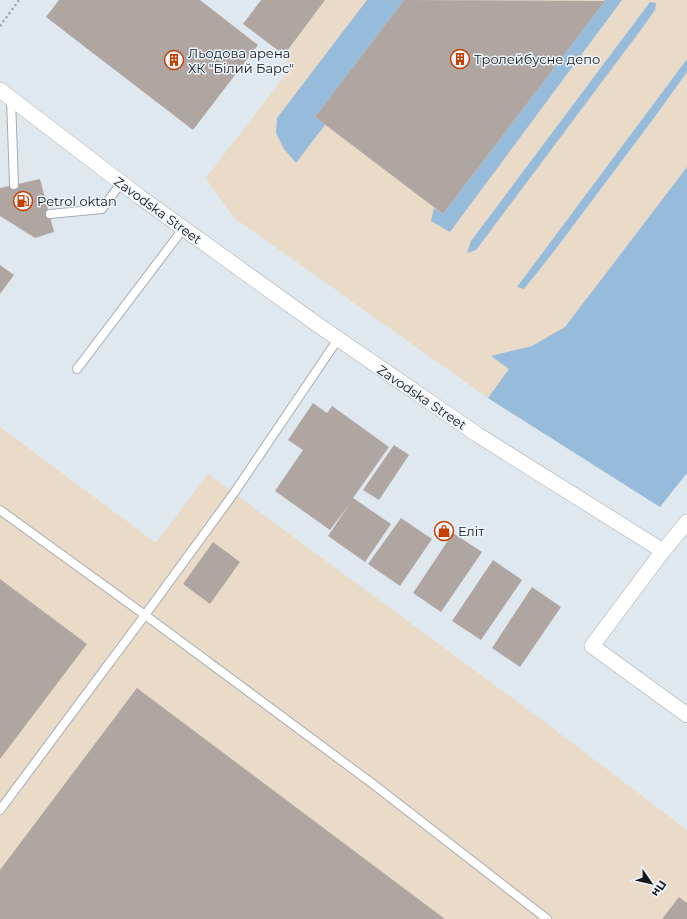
<svg xmlns="http://www.w3.org/2000/svg" width="687" height="919" font-family="Montserrat,sans-serif">
<style>
.industrial{fill:#eadac8}
.green{fill:#97bcdb}
.building{fill:#afa6a2}
.lines{fill:none;stroke-linecap:round;stroke-linejoin:round}
.lane-casing{stroke:#a5acb3;stroke-width:10}
.street-casing{stroke:#a5acb3;stroke-width:16}
.path{stroke:#9ea4aa;stroke-width:2.5;stroke-dasharray:2 3;stroke-linecap:butt}
.lane{stroke:#fff;stroke-width:8}
.street{stroke:#fff;stroke-width:15}
.labels{text-anchor:middle;stroke-width:3;stroke-linejoin:round;paint-order:stroke}
.poi-label{font-size:13px;fill:#16181b;stroke:#edf5fc;text-anchor:start}
.street-label{font-size:13px;fill:#16181b;stroke:#edf5fc}
</style>
<rect width="100%" height="100%" fill="#e0e8ef"/>
<path class="industrial" d="M325,0H687V473L660,507L488,398L233,217L206,178L289,70L284,55Z
M0,427L156,543L208,474L542,720L687,830V919H0Z"/>
<path class="green" d="M367,0H404L315,117L325,125L296,163L284,149L276,133L277,118Z
M604,0H622L450,232L431,221L434,208L443,214L605,1Z
M650,2L656,3L655,10L640,31L476,250L467,253L471,241Z
M687,59V72L654,118L555,250L524,289L517,287Z
M687,167V473L660,507L488,398L509,369L491,356L532,346L565,327Z"/>
<path class="building" d="M59,0H200L258,45L193,130L46,17Z
M261,0H325L284,55L243,24Z
M404,0L605,1L443,214L315,117Z
M40,179L54,232L35,238L0,216V188Z
M0,265L14,275L0,294Z
M313,403L327,413L332,406L389,447L353,498L391,524L365,562L328,536L350,503L330,530L275,491L303,450L288,440Z
M394,445L409,455L379,500L363,490Z
M401,518L432,539L400,586L368,564Z
M453,533L482,552L441,612L413,593Z
M213,542L240,562L210,604L183,584Z
M493,560L522,580L481,640L452,621Z
M0,579L87,644L0,759Z
M532,587L561,607L520,667L492,648Z
M137,688L445,919H0V870Z
M679,897L687,903V919H662Z"/>
<g class="lines">
<defs>
<path id="lane" d="M11,98L14,185
M50,214L102,209L121,183
M77,369L183,229
M0,510L145,615L373,784L547,919
M0,810L145,615L234,493L338,339"/>
<path id="street" d="M0,90L140,197L318,325L478,435L663,551L592,646L687,715
M663,551L687,522"/>
</defs>
<use href="#lane" class="lane-casing"/>
<use href="#street" class="street-casing"/>
<path class="path" d="M0,26L19,0"/>
<use href="#lane" class="lane"/>
<use href="#street" class="street"/>
</g>
<defs>
<symbol id="building-ring" viewBox="-11 -11 22 22"><circle r="9.5" fill="#edf5fc" stroke="#c64001" stroke-width="1.5"/><path d="M-4-6H4V6H1V3H-1V6H-4ZM-2.5-4.3h1.7v1.8h-1.7ZM.8-4.3h1.7v1.8H.8ZM-2.5-1h1.7V.8h-1.7ZM.8-1h1.7V.8H.8Z" fill="#c64001"/></symbol>
<symbol id="fuel-ring" viewBox="-11 -11 22 22"><circle r="9.5" fill="#edf5fc" stroke="#c64001" stroke-width="1.5"/><path d="M-5.5-6h7V0h2V4h1.3V-2.5L3-4.5l.8-.8L6-3V5H2.5V1h-1V6h-7ZM-4.2-4.7v3.2H.2V-4.7Z" fill="#c64001"/></symbol>
<symbol id="shop-ring" viewBox="-11 -11 22 22"><circle r="9.5" fill="#edf5fc" stroke="#c64001" stroke-width="1.5"/><path d="M-5-2.5h2.3a2.7 3.5 0 0 1 5.4 0H5L5.5 6h-11ZM-1.5-2.5h3a1.5 2.3 0 0 0-3 0Z" fill="#c64001"/></symbol>
</defs>
<g fill-rule="evenodd">
<use href="#building-ring" x="449" y="48" width="22" height="22"/>
<use href="#building-ring" x="163" y="49" width="22" height="22"/>
<use href="#fuel-ring" x="12" y="190" width="22" height="22"/>
<use href="#shop-ring" x="433" y="520" width="22" height="22"/>
</g>
<g class="labels">
<g class="poi-label">
<text x="188" y="58">Льодова арена<tspan x="188" dy="15">ХК "Білий Барс"</tspan></text>
<text x="474" y="64">Тролейбусне депо</text>
<text x="37" y="206">Petrol oktan</text>
<text x="458" y="536">Еліт</text>
</g>
<g class="street-label">
<text transform="translate(158 210) rotate(36)" y="5">Zavodska Street</text>
<text transform="translate(422 397) rotate(34)" y="5">Zavodska Street</text>
</g>
</g>
<g transform="translate(651 883) rotate(124)" stroke="#edf5fc" stroke-width="3" paint-order="stroke">
<path d="M0-3L7 15L0 10L-7 15Z" fill="#16181b"/>
<text y="-6" font-size="11" font-weight="bold" text-anchor="middle" fill="#16181b">Пн</text>
</g>
</svg>
